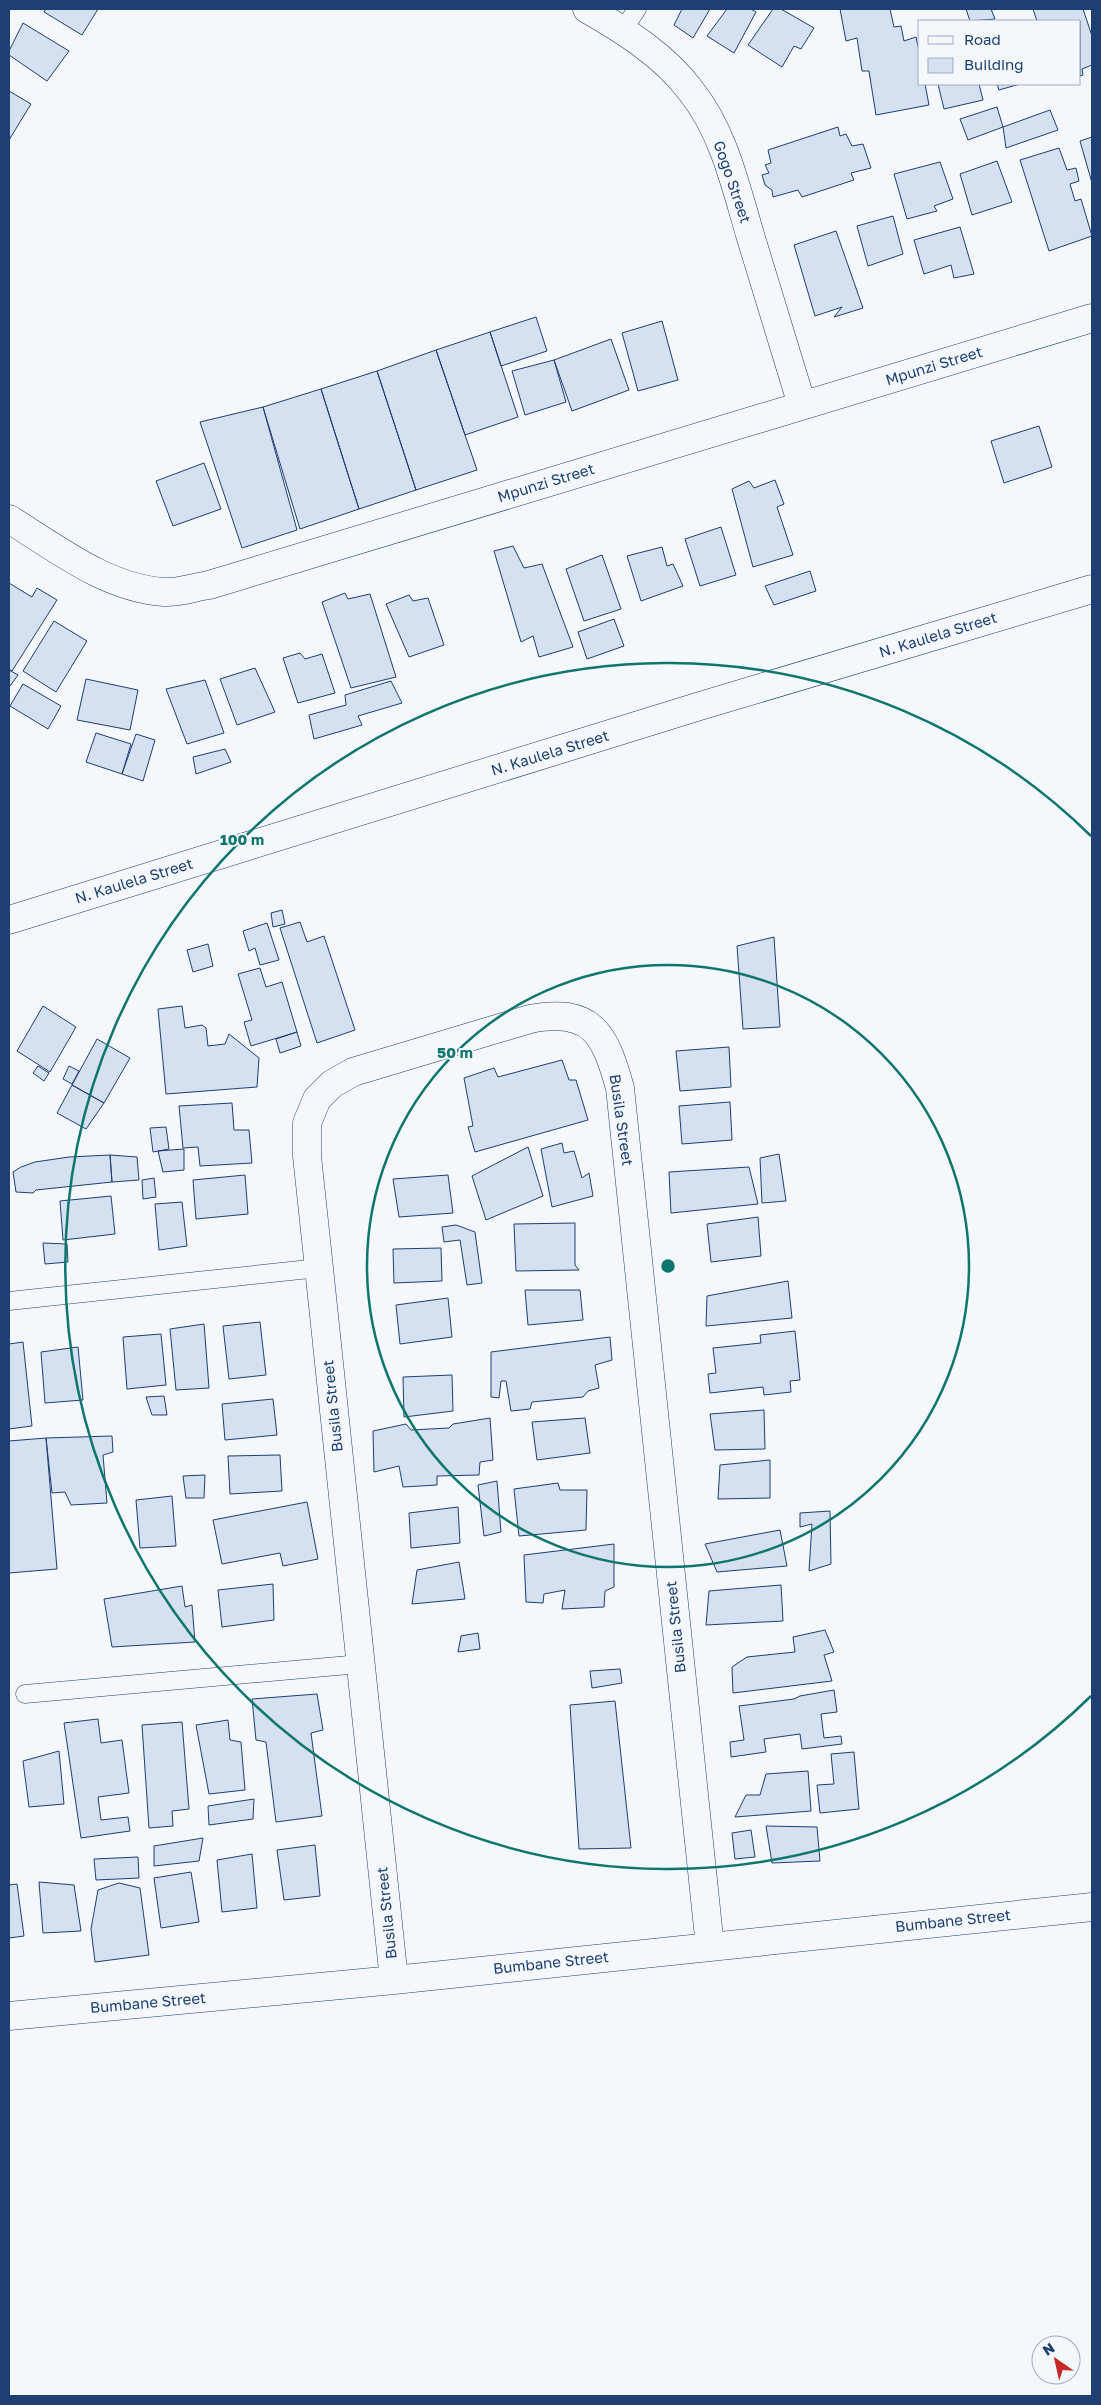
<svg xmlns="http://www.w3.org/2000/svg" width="1101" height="2405" font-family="'Golos Text',sans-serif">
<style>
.building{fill:#d5e0f0;stroke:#1d3f73}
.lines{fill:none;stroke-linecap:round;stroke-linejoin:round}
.lane-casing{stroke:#1d3f73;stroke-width:19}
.street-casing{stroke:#1d3f73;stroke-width:29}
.secondary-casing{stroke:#1d3f73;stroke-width:29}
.lane{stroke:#f4f7fb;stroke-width:18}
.street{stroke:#f4f7fb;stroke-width:28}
.secondary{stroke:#f4f7fb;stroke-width:28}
.ring{fill:none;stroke:#0f766e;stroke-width:2.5}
.labels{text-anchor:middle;stroke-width:4;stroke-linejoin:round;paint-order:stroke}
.street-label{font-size:15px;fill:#1d3f73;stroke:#f4f7fb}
.centre{fill:#0f766e;stroke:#f4f7fb;stroke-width:2.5}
.ring-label{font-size:15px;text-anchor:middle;font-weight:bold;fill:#0f766e;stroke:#f4f7fb;stroke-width:4;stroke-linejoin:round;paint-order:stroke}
</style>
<rect width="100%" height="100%" fill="#f4f7fb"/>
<path class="building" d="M46,9H98L82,35L44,12Z
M682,9H710L693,38L674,25Z
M727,9H751L756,12L734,53L707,36Z
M773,9H781L814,28L801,49L794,46L782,67L748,45Z
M840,9H890L894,27L901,26L904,41L916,37L920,56V84H925L929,105L876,115L869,71H862L857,38L846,41Z
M966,9H991L995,19L970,21Z
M1033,9H1083L1092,36V65L1082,69L1083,75L1080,76V21H1037Z
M23,23L69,51L47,81L9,55V51Z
M938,84H979L983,100L944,109Z
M997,84H1020L999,90Z
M9,91L31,104L9,140Z
M997,107L1003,127L968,140L960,119Z
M1050,110L1058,130L1006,148L1003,127Z
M838,127L840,136L846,134L852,146L863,144L871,168L851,173L854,180L802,197L798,190L773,197L772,190L765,185L762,175L769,173L765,165L771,163L768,150Z
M1092,137V183L1080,141Z
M1059,148L1067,170L1076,168L1079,181L1070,184L1075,201L1081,199L1092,236L1049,251L1020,160Z
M997,161L1012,202L972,215L960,174Z
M940,162L953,199L934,206L937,211L907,219L894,174Z
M893,216L903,254L868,266L857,226Z
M960,227L974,274L954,278L951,265L924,274L914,240Z
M836,231L863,308L834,317L842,307L815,316L794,245Z
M536,317L547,351L501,366L490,332Z
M662,321L678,380L638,391L622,333Z
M490,332L518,417L465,435L436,350Z
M611,339L629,390L572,411L554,360Z
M436,350L477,470L416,490L377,371Z
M554,360L566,402L525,415L512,371Z
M377,371L416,490L359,509L321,389Z
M321,389L359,509L300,529L263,407Z
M263,407L297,530L242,548L200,422Z
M1039,426L1052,467L1004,483L991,441Z
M204,463L221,509L173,526L156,481Z
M775,480L784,504L777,507L793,555L753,567L732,489L749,481L754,488Z
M721,527L736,575L700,586L685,539Z
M513,546L524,568L542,564L573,647L539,657L533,636L521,642L494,551Z
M662,547L667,566L673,564L683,586L641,601L627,556Z
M602,555L621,609L584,621L566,569Z
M810,571L816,591L774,605L765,586Z
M9,583L32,597L37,588L57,600L12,671L9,669Z
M345,593L348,599L370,594L396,677L351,688L322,602Z
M409,595L413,601L428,598L444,645L409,657L386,604Z
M614,619L624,646L587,659L578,632Z
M54,621L87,641L56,692L23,671Z
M300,653L305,659L322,654L335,693L298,703L283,658Z
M255,668L275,712L237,725L220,679Z
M9,670L18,675L10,686L9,685Z
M86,679L138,690L130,730L77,720Z
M205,680L224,733L187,744L166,689Z
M391,681L402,703L358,716L362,725L314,739L309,715L346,705L345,695Z
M23,684L61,706L48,729L10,706Z
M96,733L131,744L122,774L86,762Z
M136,734L155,740L143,781L122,774Z
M225,749L231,762L196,774L193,757Z
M282,910L285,924L273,927L271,913Z
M300,922L307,942L324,936L355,1030L317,1043L280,928Z
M267,923L279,960L260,965L255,948L249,951L243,931Z
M774,937L780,1027L743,1029L737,946Z
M208,944L213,966L193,972L187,950Z
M260,968L266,987L282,982L297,1032L251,1046L244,1022L252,1020L238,974Z
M43,1006L76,1027L50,1072L17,1051Z
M182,1006L185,1028L202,1025L206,1028L208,1046L225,1044L229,1034L259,1058L257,1087L166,1094L158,1009Z
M297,1032L301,1046L280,1053L276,1039Z
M97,1039L130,1058L104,1103L72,1085Z
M729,1047L731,1087L680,1091L676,1051Z
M562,1060L569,1080H576L588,1120L475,1152L468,1127L473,1126L464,1078L494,1068L498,1077Z
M38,1066L49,1073L44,1081L33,1073Z
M69,1066L79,1071L72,1084L63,1079Z
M72,1085L104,1103L86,1129L57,1113Z
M730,1102L732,1140L682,1144L679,1106Z
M232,1103L234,1130H249L252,1163L200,1166L198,1147L183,1148L179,1106Z
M166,1127L169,1149L153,1152L150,1128Z
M562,1143L564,1153L574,1151L582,1178L589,1173L593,1196L552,1207L541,1149Z
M528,1147L543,1196L486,1220L472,1176Z
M184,1149V1170L163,1172L158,1151Z
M779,1154L786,1201L762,1203L760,1158Z
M110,1155L137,1157L139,1180L112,1182Z
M110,1155L112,1182L36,1190L33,1193L16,1192L13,1172L21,1167L35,1162L69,1157Z
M749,1167L758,1204L671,1213L669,1172Z
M245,1175L248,1214L196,1219L193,1180Z
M448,1175L453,1213L399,1217L393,1179Z
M154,1178L156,1197L143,1199L142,1180Z
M111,1196L115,1234L63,1240L60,1201Z
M182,1202L187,1246L159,1250L155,1204Z
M758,1217L761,1256L711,1262L707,1224Z
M575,1223V1265L579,1270L516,1271L514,1224Z
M456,1225L475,1232L482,1283L467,1285L460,1240L444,1242L442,1227Z
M43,1243L67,1244L68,1262L45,1264Z
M441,1248L442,1281L394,1283L393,1249Z
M788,1281L792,1318L706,1326L707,1296Z
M525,1290H580L583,1320L528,1325Z
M448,1298L452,1337L400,1344L396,1305Z
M260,1322L266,1375L229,1379L223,1326Z
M204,1324L209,1388L176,1390L170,1329Z
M795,1331L800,1380L790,1381L791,1392L764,1395L763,1387L710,1393L708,1374L716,1373L713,1348L761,1343L760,1335Z
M161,1334L166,1385L127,1389L123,1337Z
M610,1337L612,1360L595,1365L599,1388L588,1391L583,1397L532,1402L530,1409L511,1411L506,1381H501L499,1398L491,1397V1352Z
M23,1342L32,1426L9,1429V1344Z
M78,1347L83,1400L45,1403L41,1352Z
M452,1375L453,1411L404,1417L403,1377Z
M164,1396L167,1415H152L146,1397Z
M273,1399L277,1435L225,1440L222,1404Z
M764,1410L765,1449L715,1450L710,1414Z
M490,1418L493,1460L480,1462L479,1475L437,1476V1485L403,1487L399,1466L374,1472L373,1431L406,1424L411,1430L449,1428L453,1424Z
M585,1418L590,1453L537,1460L532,1422Z
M112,1436L113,1452L103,1455L107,1503L71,1505L65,1492L52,1493L46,1438Z
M46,1438L57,1569L9,1573V1441Z
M280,1455L282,1491L230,1494L228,1456Z
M770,1460V1498L718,1499L720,1465Z
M205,1475L204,1498H186L183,1476Z
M497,1481L501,1532L484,1536L478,1485Z
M558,1483L560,1490H587L586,1530L519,1536L514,1489Z
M172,1496L176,1546L140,1548L136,1500Z
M307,1502L318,1559L283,1566L280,1553L222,1564L213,1520Z
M458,1507L460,1543L411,1548L409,1513Z
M830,1511L831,1564L809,1571L812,1524L800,1527V1513Z
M780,1530L787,1566L717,1572L705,1544Z
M614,1544V1587L605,1591L604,1607L562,1609L565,1590L544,1594L543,1603L526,1602L524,1555Z
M459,1562L465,1599L412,1604L417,1570Z
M273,1584L274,1620L222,1627L218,1590Z
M781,1585L783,1621L706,1625L709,1591Z
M182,1586L185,1607L192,1605L195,1642L112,1647L104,1599Z
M825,1630L834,1652L824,1655L832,1681L733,1693L732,1667L747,1657L795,1652L793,1637Z
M478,1633L480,1649L458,1652L461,1636Z
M620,1669L622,1683L592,1688L590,1671Z
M834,1690L837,1712L821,1714L824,1738L841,1736L842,1744L802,1749L800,1734L764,1739L766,1752L731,1757L730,1742L744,1740L739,1706L794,1699L800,1696Z
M317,1694L323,1730L311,1733L322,1816L276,1822L266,1742L256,1740L252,1699Z
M615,1701L631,1848L579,1849L570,1705Z
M98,1719L101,1743L122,1740L129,1793L98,1797L101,1820L128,1817L130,1831L81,1838L64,1723Z
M228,1720L230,1740L241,1742L245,1790L209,1794L196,1725Z
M182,1722L189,1809L172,1811L173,1826L149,1828L142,1725Z
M59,1751L64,1804L29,1807L23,1761Z
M854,1752L859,1809L820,1813L817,1785L834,1784L831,1754Z
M808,1771L811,1811L735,1817L746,1795H760L766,1774Z
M254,1799L253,1819L209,1825L208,1806Z
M766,1826L817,1827L820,1861L772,1863Z
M751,1830L755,1857L735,1859L732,1833Z
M203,1838L199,1861L154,1866V1846Z
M315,1845L320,1896L284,1900L277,1850Z
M252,1854L257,1908L222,1912L217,1860Z
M138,1857L139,1878L96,1880L94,1859Z
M191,1872L199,1922L161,1928L154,1878Z
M39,1882L74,1885L81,1931L43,1933Z
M119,1883L140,1888L149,1955L95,1962L91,1929L98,1890Z
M17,1884L24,1936L9,1938V1885Z"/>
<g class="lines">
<defs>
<path id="lane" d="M623,30L637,9
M9,1301L319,1268
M25,1694L360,1664"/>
<path id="street" d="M587,9C625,31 664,55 691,91C724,132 736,188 751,238C768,294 785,349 802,405
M9,519C56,548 106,588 164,592C178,593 195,587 209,585L1092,318
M394,1980L319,1268L307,1156V1123L317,1099L332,1084L353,1072L530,1019C592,1007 605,1034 620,1088L710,1947
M9,2016L394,1980L1092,1907"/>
<path id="secondary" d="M9,920L700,706L1092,589"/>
</defs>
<use href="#lane" class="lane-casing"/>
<use href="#street" class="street-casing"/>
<use href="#secondary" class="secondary-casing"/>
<use href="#lane" class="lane"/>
<use href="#street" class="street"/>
<use href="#secondary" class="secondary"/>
</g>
<g class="ring">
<circle cx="668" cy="1266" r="301"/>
<path d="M1091 1696A603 603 0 1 1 1091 836"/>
</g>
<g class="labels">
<g class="street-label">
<text transform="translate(732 182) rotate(71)" y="5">Gogo Street</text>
<text transform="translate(934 366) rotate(-17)" y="5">Mpunzi Street</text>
<text transform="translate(546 483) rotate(-17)" y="5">Mpunzi Street</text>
<text transform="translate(938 635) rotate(-17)" y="5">N. Kaulela Street</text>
<text transform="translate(550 753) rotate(-17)" y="5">N. Kaulela Street</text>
<text transform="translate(134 881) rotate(-17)" y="5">N. Kaulela Street</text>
<text transform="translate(621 1120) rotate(82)" y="5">Busila Street</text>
<text transform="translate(333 1406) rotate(-96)" y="5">Busila Street</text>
<text transform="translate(676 1627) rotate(-96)" y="5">Busila Street</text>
<text transform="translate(387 1913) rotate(-96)" y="5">Busila Street</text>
<text transform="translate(953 1921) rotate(-6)" y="5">Bumbane Street</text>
<text transform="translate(551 1963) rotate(-6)" y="5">Bumbane Street</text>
<text transform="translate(148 2003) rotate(-5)" y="5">Bumbane Street</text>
</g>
</g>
<circle cx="668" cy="1266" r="8" class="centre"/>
<g class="ring-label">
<text x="242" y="845">100 m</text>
<text x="455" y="1058">50 m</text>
</g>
<rect width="1101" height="2405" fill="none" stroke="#1d3f73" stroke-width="20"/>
<rect x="918" y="20" width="162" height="65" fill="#f4f7fb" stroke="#9eadc5"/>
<rect x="928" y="36" width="25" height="8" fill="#f4f7fb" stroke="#9eadc5"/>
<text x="964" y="45" font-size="15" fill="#1d3f73">Road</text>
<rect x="928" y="58" width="25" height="15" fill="#d5e0f0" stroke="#9eadc5"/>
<text x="964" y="70" font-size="15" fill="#1d3f73">Building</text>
<g transform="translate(1056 2360) rotate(326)"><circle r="24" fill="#f4f7fb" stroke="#9eadc5"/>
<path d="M0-4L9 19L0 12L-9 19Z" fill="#c62828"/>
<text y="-8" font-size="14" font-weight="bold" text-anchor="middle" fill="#1d3f73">N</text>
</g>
</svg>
